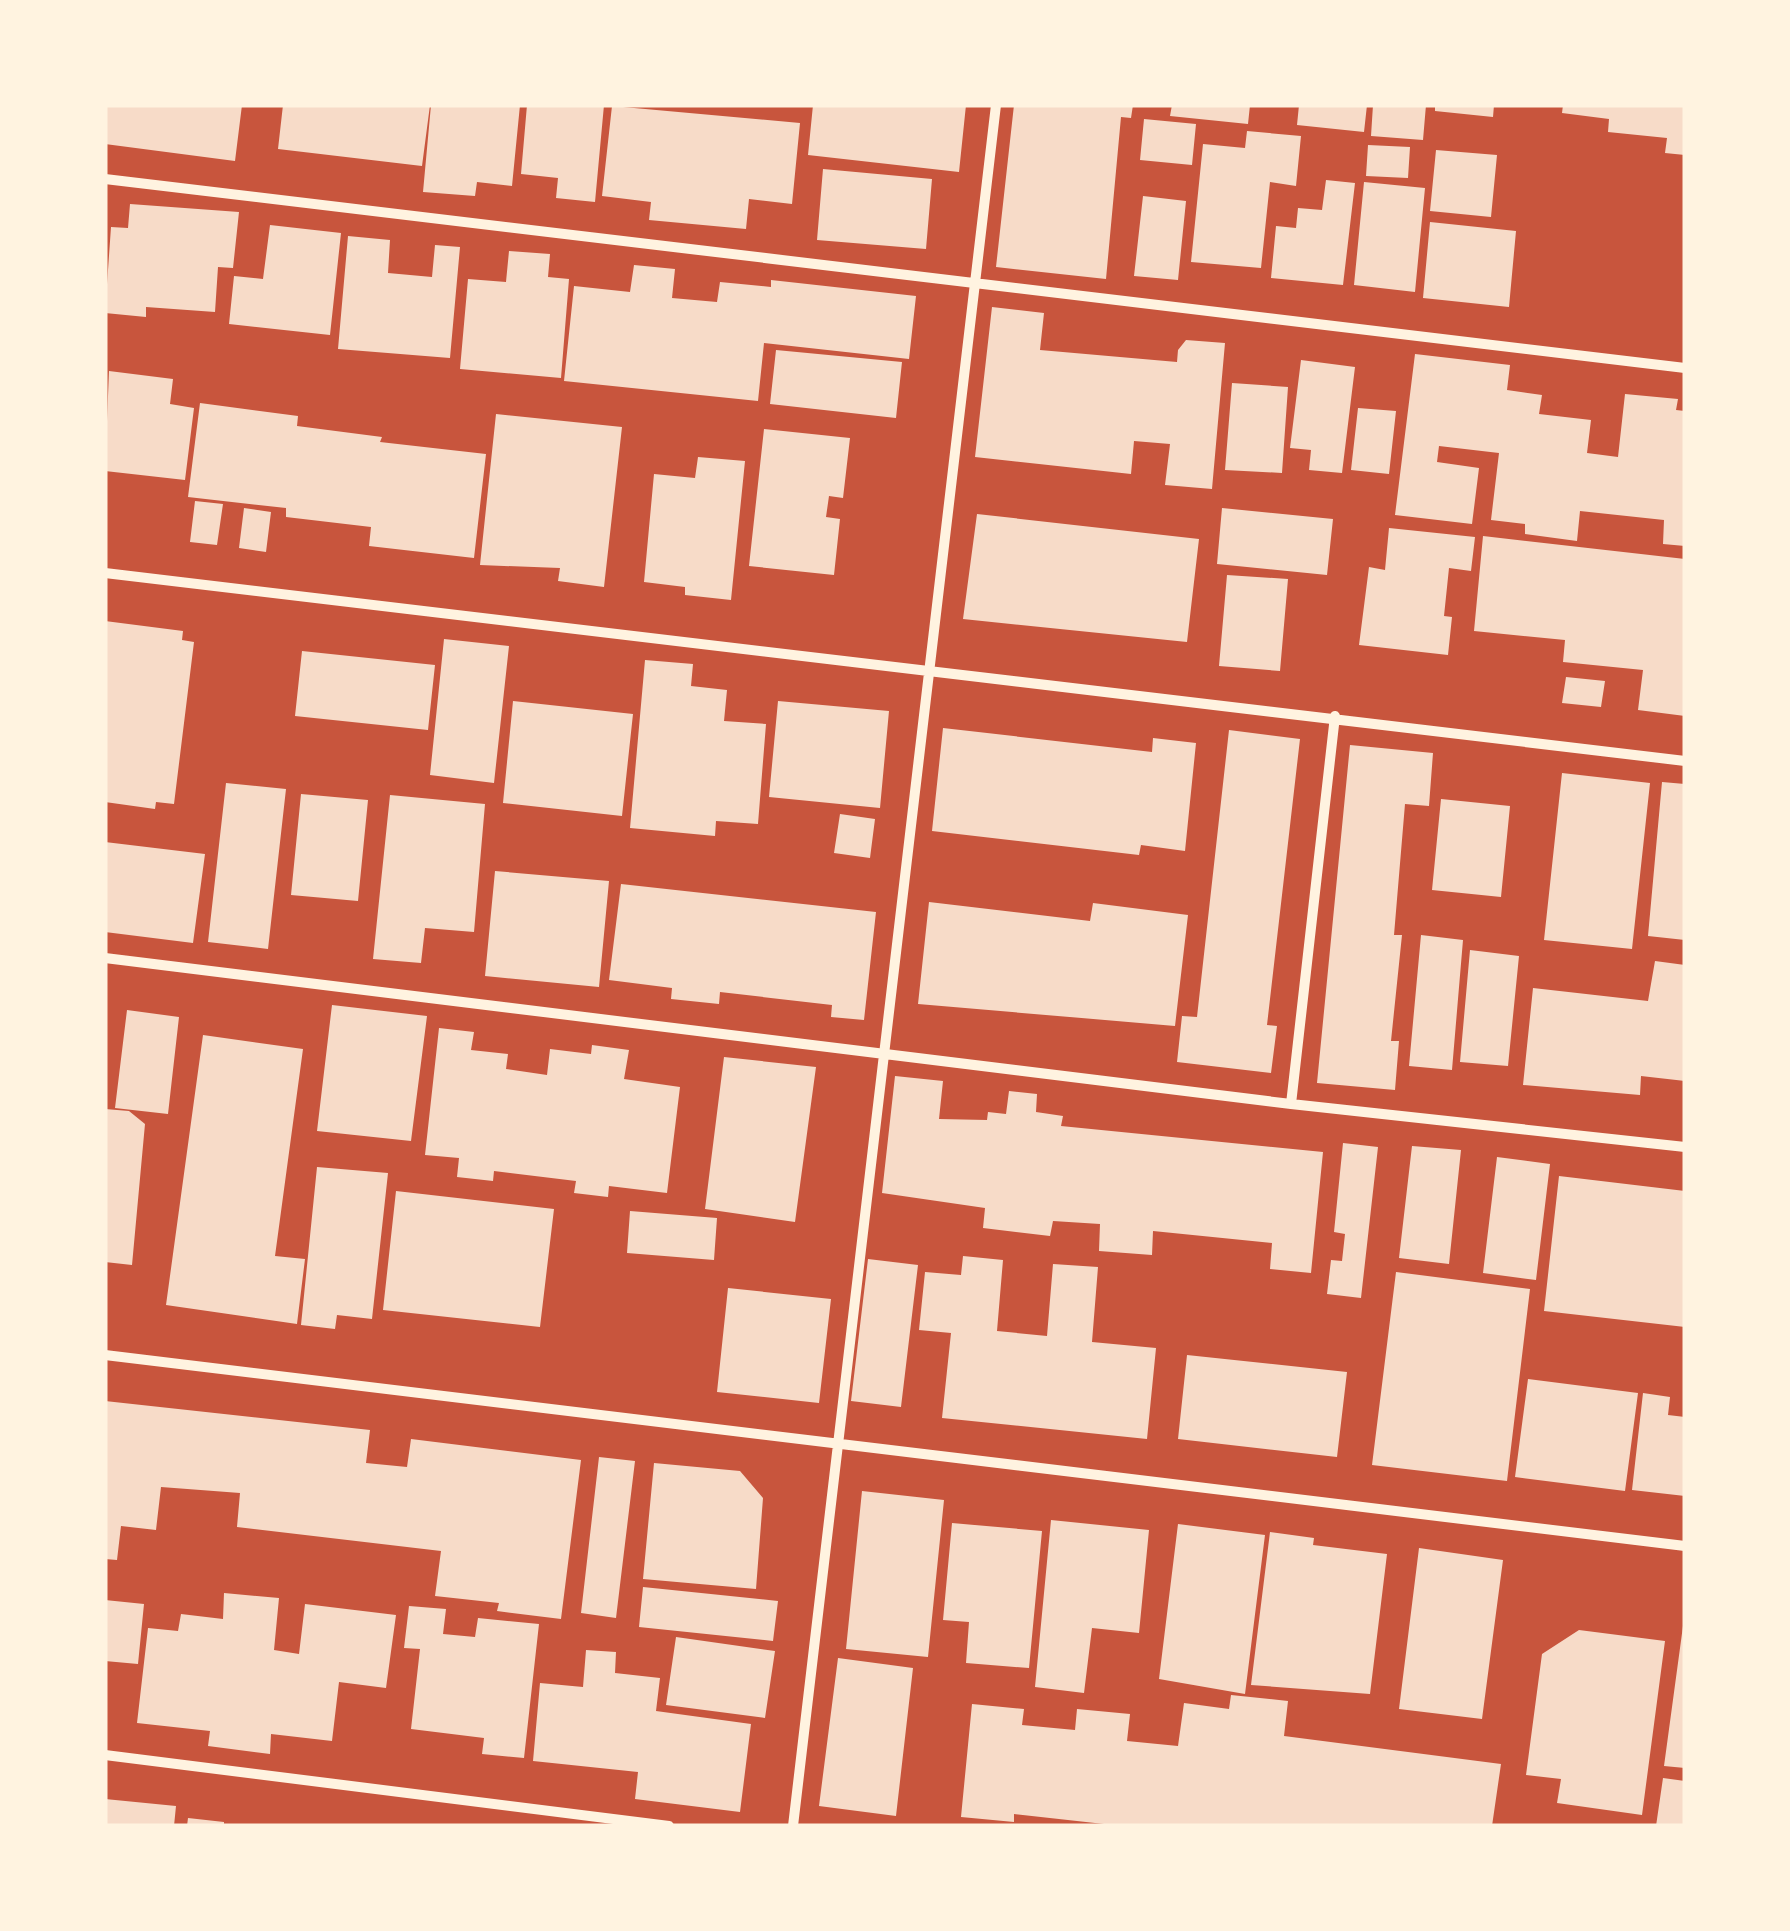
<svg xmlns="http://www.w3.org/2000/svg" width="1790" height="1931" font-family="Overpass,sans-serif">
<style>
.building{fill:#f7dbc8}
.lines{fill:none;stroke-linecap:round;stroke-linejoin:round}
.minor{stroke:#fff3e0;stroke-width:10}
</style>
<rect width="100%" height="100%" fill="#c8553d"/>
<path class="building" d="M105,105H242L235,161L105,144Z
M283,105H430L422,166L278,149Z
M431,105H520L512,186L477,182L475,196L423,192Z
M527,105H604L595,202L556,198L558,178L521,174Z
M813,105H966L959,172L808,155Z
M1014,105H1133L1131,118L1121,117L1106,279L996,267Z
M1172,105H1250L1248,124L1170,116Z
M1299,105H1367L1364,132L1297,125Z
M1373,105H1426L1423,140L1371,136Z
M1435,105H1494L1493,117L1435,111Z
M1563,105H1685V155L1665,153L1667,138L1608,132L1609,119L1562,113Z
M612,106L800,123L792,204L749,199L746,229L649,220L651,202L602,196Z
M1144,119L1196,124L1192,165L1140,160Z
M1247,131L1301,136L1296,186L1270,182L1261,268L1191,262L1203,144L1245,148Z
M1368,145L1410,147L1408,178L1366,176Z
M1436,150L1497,155L1491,217L1430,211Z
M823,169L932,179L926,249L817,240Z
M1326,180L1355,183L1343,285L1271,278L1276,226L1296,228L1298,208L1322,210Z
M1364,182L1425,188L1415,292L1354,285Z
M1143,196L1186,201L1178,280L1134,276Z
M130,204L239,212L233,268L218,267L215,312L146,307V317L105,313L111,227L128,228Z
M1430,222L1516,231L1509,307L1423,298Z
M270,225L341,233L330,335L229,324L234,276L263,279Z
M348,236L390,240L388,273L432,277L435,245L460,247L450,358L338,349Z
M509,251L550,254L548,277L569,279L561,378L460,369L468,279L506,282Z
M634,265L675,269L672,298L717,302L720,282L771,287V280L916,296L909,359L764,343L758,401L564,381L574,286L630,292Z
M992,307L1044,313L1040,350L1177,362L1178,350L1186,340L1225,343L1212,489L1165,485L1170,444L1134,441L1131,474L975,457Z
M776,350L902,362L896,418L770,404Z
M1415,354L1510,365L1507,390L1542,395L1539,414L1591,420L1587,453L1618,457L1625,394L1678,399L1676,410L1685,411V546L1663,544L1664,520L1580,511L1577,541L1525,534V524L1491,520L1499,453L1439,446L1437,462L1479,468L1472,524L1395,515Z
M1301,360L1355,367L1342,473L1309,470L1311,450L1290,448Z
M109,371L173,379L170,404L194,408L185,480L105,471Z
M1232,383L1288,387L1282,473L1225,470Z
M200,403L298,416L297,426L382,437L380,442L486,454L474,558L369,546L371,527L286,517V508L188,497Z
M1358,408L1396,411L1389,474L1351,470Z
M496,414L622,427L604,587L558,581L560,568L480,565Z
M764,429L850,438L843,498L829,496L826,517L840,519L834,575L749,566Z
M698,457L745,461L731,600L685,595V587L644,582L654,474L695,478Z
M195,501L223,504L217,545L190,542Z
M244,508L271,512L266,552L239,548Z
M1222,508L1333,519L1327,575L1217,564Z
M977,514L1199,539L1187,642L963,619Z
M1389,528L1475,537L1471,571L1449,568L1444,616L1452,617L1448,655L1359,645L1369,567L1385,570Z
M1483,536L1685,559V716L1638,710L1643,670L1563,662L1565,640L1474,631Z
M1227,575L1288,579L1280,671L1219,666Z
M105,621L183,631L182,640L194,642L174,804L156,802L155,809L105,802Z
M444,639L509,646L494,783L430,775Z
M302,651L435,665L428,730L295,716Z
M645,660L693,664L691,686L727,690L724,721L766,724L758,824L716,821L715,836L630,828Z
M1566,677L1605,681L1601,707L1562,703Z
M513,701L633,714L622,816L503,803Z
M778,701L889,711L880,808L769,797Z
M943,728L1152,752L1153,738L1196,743L1185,851L1141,845L1139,855L932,831Z
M1229,730L1300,739L1267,1025L1277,1026L1271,1073L1177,1062L1182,1016L1197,1017Z
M1350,745L1433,753L1429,806L1405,804L1394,935H1402L1391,1041H1399L1395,1090L1317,1083Z
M1562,773L1650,783L1632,949L1544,940Z
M1662,782L1685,784V940L1648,936Z
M226,783L286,789L268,949L208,942Z
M301,794L368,800L358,901L291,895Z
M390,795L485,804L474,932L425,928L421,963L373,959Z
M1441,799L1510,806L1501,897L1432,890Z
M840,814L875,819L870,858L834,853Z
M105,842L205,854L193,943L105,932Z
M495,871L609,881L599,987L485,976Z
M621,884L876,912L864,1020L831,1017L832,1005L720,992L719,1004L671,999L672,988L609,980Z
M929,902L1090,921L1093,903L1188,915L1175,1026L918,1004Z
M1421,935L1463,940L1452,1070L1409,1066Z
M1470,950L1519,956L1508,1066L1460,1062Z
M1655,961L1685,965V1081L1641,1076L1640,1095L1523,1085L1533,988L1648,1001Z
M332,1005L427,1016L411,1141L317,1131Z
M127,1010L179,1017L168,1114L115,1108Z
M439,1028L474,1032L471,1050L508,1054L506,1069L547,1075L550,1049L591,1054L592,1045L629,1050L624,1079L680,1087L667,1193L609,1186L608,1197L574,1193L576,1181L494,1171L493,1181L457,1177L459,1158L425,1155Z
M203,1035L303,1049L275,1256L305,1259L297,1324L166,1305Z
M724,1057L816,1067L795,1222L705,1209Z
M895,1076L943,1081L939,1119L987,1120L988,1112L1006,1114L1009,1091L1037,1094L1036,1112L1063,1116L1061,1126L1323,1152L1311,1273L1270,1269L1272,1243L1153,1231L1152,1255L1099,1251L1100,1224L1053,1221L1050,1236L983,1228L985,1208L882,1193Z
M105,1109L129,1111L145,1124L132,1265L105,1262Z
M1343,1143L1378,1147L1361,1298L1327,1294L1331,1260L1342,1261L1345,1234L1334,1232Z
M1412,1146L1461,1150L1449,1264L1399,1258Z
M1497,1157L1550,1164L1536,1280L1483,1273Z
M317,1167L388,1173L372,1319L337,1315L335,1329L301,1325Z
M1559,1176L1685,1191V1327L1544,1311Z
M396,1191L554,1209L540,1327L383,1310Z
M630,1211L717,1218L714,1260L627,1253Z
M963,1256L1003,1260L997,1331L1047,1336L1053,1264L1098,1267L1092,1342L1156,1348L1147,1439L942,1418L951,1333L919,1330L925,1272L961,1275Z
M868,1259L918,1265L901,1407L851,1401Z
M1396,1272L1530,1289L1507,1481L1372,1465Z
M728,1288L831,1299L819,1403L717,1392Z
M1187,1355L1347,1372L1337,1457L1178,1439Z
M1528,1379L1638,1393L1625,1491L1515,1477Z
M1643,1393L1670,1397L1668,1415L1685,1417V1496L1632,1490Z
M105,1401L370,1430L366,1463L407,1467L411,1439L581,1460L561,1619L497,1611L499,1603L435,1596L441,1551L237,1527L240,1493L161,1487L156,1530L121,1526L117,1560L105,1559Z
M599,1457L635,1461L616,1618L581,1613Z
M654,1463L740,1471L763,1498L756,1589L643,1579Z
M862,1491L944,1500L928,1657L846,1649Z
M1051,1520L1149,1530L1139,1633L1092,1628L1084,1693L1035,1687Z
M952,1523L1042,1531L1029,1668L966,1663L969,1622L943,1620Z
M1178,1524L1265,1535L1245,1694L1159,1679Z
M1270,1532L1314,1538L1313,1545L1387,1554L1370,1694L1251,1685Z
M1419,1548L1503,1560L1482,1719L1399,1709Z
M643,1587L778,1601L773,1641L639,1627Z
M224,1593L279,1598L274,1650L299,1654L305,1604L396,1615L386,1688L339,1682L332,1741L271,1734L270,1754L208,1746L210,1731L137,1723L148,1628L178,1631L181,1614L223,1619Z
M105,1600L144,1604L138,1664L105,1661Z
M409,1606L446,1609L443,1634L475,1637L478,1618L539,1624L524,1758L482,1754L484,1738L411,1729L420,1649L404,1648Z
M1683,1626H1685V1768L1664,1766Z
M1579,1630L1665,1641L1642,1815L1557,1803L1561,1779L1526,1775L1542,1654Z
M676,1637L775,1651L765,1718L666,1705Z
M586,1650L616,1652L615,1673L660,1678L656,1711L751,1724L740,1812L635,1799L638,1772L533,1761L540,1683L583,1687Z
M838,1658L913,1668L896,1816L819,1806Z
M1231,1695L1288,1701L1284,1736L1501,1764L1492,1826H1122L1014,1814V1822L961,1817L972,1704L1024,1709L1022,1725L1075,1730L1077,1709L1130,1714L1127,1741L1178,1746L1184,1703L1229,1709Z
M1663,1778L1685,1781V1826H1656Z
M105,1799L176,1806L174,1826H105Z
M188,1818L224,1822V1826H187Z"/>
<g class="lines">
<path class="minor" d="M105,179L1685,368
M105,573L1685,761
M105,958L1291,1104L1685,1147
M1291,1104L1335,716
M105,1355L1685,1546
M105,1755L669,1826
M793,1826L996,105"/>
</g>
<rect width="1790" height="1931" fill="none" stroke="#fff3e0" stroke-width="215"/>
</svg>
